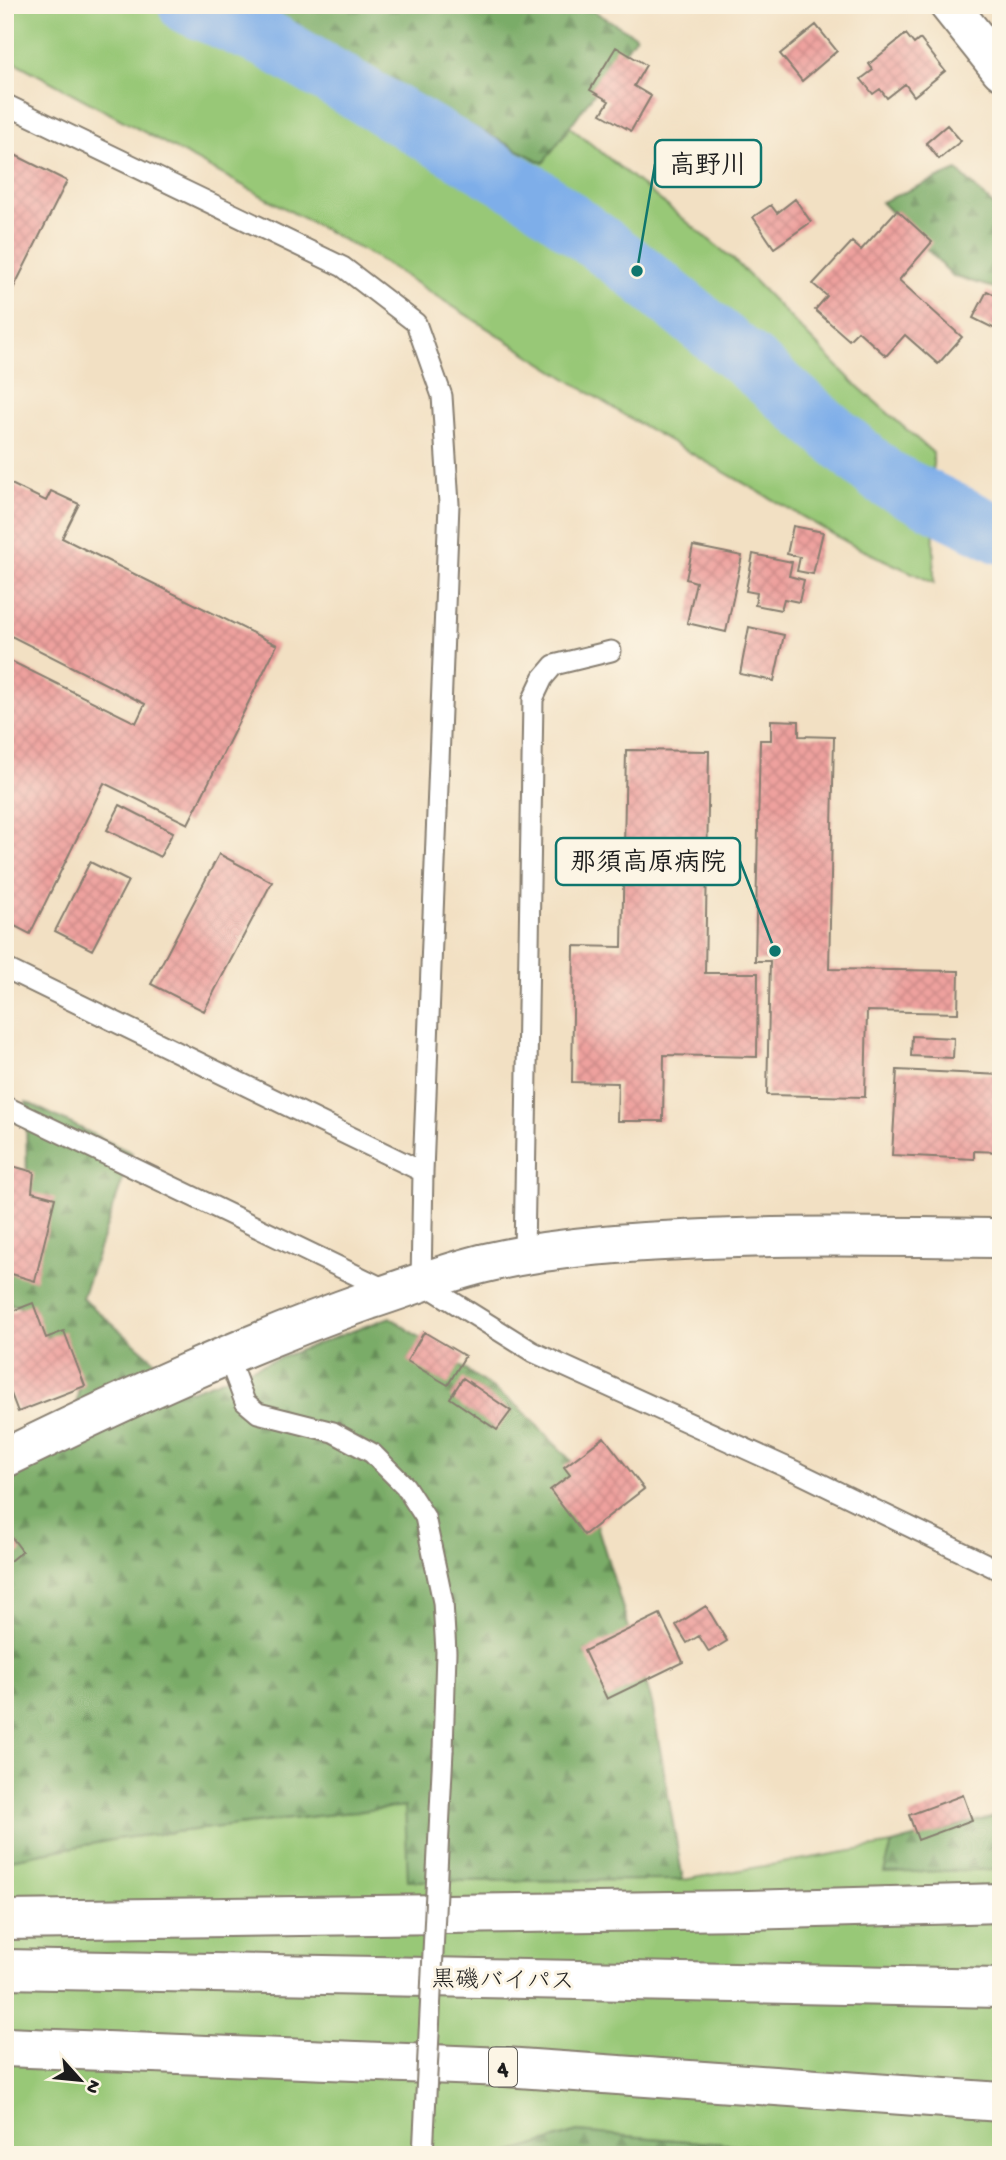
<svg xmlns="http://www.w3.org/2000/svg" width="1006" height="2160" font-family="'Gochi Hand','Klee One',sans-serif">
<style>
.grass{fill:#98c877;stroke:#5a724a;stroke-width:2}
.forest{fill:url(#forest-firs);stroke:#4b6442;stroke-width:2}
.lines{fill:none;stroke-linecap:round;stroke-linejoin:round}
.river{stroke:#7eaee9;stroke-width:58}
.building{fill:url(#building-cross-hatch)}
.lane-casing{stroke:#877e70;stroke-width:23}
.street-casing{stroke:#877e70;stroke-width:42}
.secondary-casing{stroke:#877e70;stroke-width:42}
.highway-casing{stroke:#877e70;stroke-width:42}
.lane{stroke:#fff;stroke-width:19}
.street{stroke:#fff;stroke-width:38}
.secondary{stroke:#fff;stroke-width:38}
.highway{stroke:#fff;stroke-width:38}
.lane-bridge-casing{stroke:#877e70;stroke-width:23;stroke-linecap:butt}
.lane-bridge{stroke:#fff;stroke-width:19}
.labels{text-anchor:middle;stroke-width:6;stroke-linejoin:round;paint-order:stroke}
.shield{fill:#fcf5e5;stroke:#5f5d58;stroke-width:2}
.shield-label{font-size:23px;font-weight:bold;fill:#1c1c1c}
.street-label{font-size:24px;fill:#1c1c1c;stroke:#fcf5e5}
.leader{fill:none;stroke:#0f766e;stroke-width:2.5}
.callout-dot{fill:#0f766e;stroke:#fcf5e5;stroke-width:2.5}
.callout{fill:#fcf5e5;stroke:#0f766e;stroke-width:2.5}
.callout-label{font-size:26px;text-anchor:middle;font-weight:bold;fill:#1c1c1c}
</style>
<defs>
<pattern id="forest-firs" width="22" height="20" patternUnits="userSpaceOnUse" patternTransform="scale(1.75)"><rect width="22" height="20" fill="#7aac68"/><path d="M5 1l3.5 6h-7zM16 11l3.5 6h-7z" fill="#638b55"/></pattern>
<pattern id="building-cross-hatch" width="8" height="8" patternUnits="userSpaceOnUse" patternTransform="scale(1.75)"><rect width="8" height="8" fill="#eea19e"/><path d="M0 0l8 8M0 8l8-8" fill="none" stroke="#cc8a88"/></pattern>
</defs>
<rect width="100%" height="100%" fill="#fcf5e5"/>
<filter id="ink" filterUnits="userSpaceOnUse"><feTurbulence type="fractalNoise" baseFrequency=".0143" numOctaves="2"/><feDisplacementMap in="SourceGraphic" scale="14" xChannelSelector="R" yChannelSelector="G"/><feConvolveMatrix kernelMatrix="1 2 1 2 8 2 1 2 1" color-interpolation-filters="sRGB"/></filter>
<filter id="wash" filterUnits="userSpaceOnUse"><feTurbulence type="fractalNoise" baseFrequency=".00686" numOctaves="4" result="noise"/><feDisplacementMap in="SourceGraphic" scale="28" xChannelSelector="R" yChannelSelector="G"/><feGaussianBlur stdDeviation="1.57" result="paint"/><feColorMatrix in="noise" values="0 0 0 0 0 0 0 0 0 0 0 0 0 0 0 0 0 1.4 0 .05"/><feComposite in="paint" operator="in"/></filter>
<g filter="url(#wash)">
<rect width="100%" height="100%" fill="#f2e0c3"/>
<path class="grass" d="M5,5H239L543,163L570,127L734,260L854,383L933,453L934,583L854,546L624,415L375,257L5,57Z
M406,1806L409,1881L683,1880L892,1844L884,1873L1001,1869V2155H858L577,2132L504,2155H5V1860L123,1838Z"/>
<path class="forest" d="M239,5H583L636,36L543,163Z
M957,170L1001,213V290L953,276L881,202Z
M26,1102L132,1153L82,1298L190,1391L390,1317L519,1407L580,1470L652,1703L683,1880L408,1881L405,1806L123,1838L5,1860V1480L71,1447L80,1377L19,1306L5,1304V1273L28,1274Z
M1001,1814V1869L884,1873L892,1844Z
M577,2132L858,2155H504Z"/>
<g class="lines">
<path class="river" d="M187,5L270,41L533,194L637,271L755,367L885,478L1001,535"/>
</g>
<g id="blocks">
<path class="building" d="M816,25L837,51L802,81L780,54Z
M906,34L914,44L920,39L945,71L914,96L905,84L887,98L880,89L873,94L861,79L873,70L869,64Z
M616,47L646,65L634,86L651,96L631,131L601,114L609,101L590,90Z
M947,125L961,141L939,159L926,143Z
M5,150L67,181L5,305Z
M795,199L811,222L774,248L753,217L771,205L777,213Z
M897,210L932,242L899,280L962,337L938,364L905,335L886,356L858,331L849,340L815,310L827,296L813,284L852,242L861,250Z
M987,291L1001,298V332L973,318Z
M5,481L46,501L51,491L79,504L62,538L277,645L188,824L104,783L30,934L5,921V658L136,723L145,704L5,633Z
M793,526L823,532L813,574L797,571L800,557L787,554Z
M693,546L742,556L726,632L687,623L696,582L686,579Z
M753,554L792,562L789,576L804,580L799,602L784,599L781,610L755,605L757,593L746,591Z
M749,627L784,635L774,681L740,674Z
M771,720L799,721V736L834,737L829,969L959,971L958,1013L867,1011L865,1097L767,1095L770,961H755L760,740H771Z
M626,750L709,751L705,973H758L757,1057L664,1055L663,1121H617L618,1083L572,1082L574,946L622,947Z
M120,805L173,832L160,857L107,830Z
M219,854L272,882L204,1011L151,984Z
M90,862L128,881L92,950L55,931Z
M912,1036L954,1038L953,1058L911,1056Z
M897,1070L1001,1075V1152L974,1151V1159L892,1155Z
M5,1164L34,1172L32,1192L55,1198L35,1281L5,1272Z
M33,1303L46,1338L64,1331L85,1386L18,1412L5,1378V1314Z
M424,1332L465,1356L448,1385L407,1361Z
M463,1378L511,1411L497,1430L450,1398Z
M604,1437L644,1489L584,1535L550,1490L570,1475L564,1467Z
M5,1528L22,1551L5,1565Z
M706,1606L727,1641L709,1652L699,1636L687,1643L676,1625Z
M660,1614L683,1662L607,1699L584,1651Z
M963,1795L972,1820L918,1840L909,1815Z"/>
</g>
</g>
<g filter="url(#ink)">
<use href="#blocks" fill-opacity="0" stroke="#877e70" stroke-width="2"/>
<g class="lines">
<defs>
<path id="lane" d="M5,104L343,267L416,323L442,396L449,504L423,1172
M5,968L423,1172L421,1282L533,1352L799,1473L1001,1571
M5,1106L389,1291
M524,1256L533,699L543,678L554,665L611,651
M227,1355L245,1402L258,1413L333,1432L372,1453L405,1486L425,1517L443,1602L446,1652L443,1750"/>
<path id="street" d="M5,1458C124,1400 244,1344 369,1300C409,1287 449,1271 490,1262C560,1246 633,1242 705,1239C803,1235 902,1237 1001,1238"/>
<path id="secondary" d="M949,5L1001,70"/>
<path id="highway" d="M5,1920L748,1910L1001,1903
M5,1969L1001,1988
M5,2047L505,2067L1001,2102"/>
</defs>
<use href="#lane" class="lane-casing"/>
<use href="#street" class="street-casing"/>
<use href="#secondary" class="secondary-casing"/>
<use href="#highway" class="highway-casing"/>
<use href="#lane" class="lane"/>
<use href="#street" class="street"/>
<use href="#secondary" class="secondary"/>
<use href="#highway" class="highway"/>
<defs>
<path id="lane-bridge" d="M423,2155L443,1750"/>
</defs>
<use href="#lane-bridge" class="lane-bridge-casing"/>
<use href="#lane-bridge" class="lane-bridge"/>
</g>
</g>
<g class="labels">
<rect class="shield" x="489" y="2047.5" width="28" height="39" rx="5"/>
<g class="shield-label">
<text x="503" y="2075">4</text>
</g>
<g class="street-label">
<text transform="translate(503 1979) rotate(1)" y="8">黒磯バイパス</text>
</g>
</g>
<path class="leader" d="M637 271L655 164M775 951L740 861"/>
<g class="callout-dot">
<circle cx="637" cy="271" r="7"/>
<circle cx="775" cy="951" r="7"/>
</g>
<g class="callout">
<rect x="655" y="140" width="106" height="47" rx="7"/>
<rect x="556" y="838" width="184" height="47" rx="7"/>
</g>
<g class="callout-label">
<text x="708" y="173">高野川</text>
<text x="648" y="870">那須高原病院</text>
</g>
<rect width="1006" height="2160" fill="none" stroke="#fcf5e5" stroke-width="28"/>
<g transform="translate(80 2080) rotate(117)" stroke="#fcf5e5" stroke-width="5" paint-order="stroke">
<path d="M0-5L12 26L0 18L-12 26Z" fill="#1c1c1c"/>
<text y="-10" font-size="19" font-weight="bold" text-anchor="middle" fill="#1c1c1c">N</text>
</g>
</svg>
